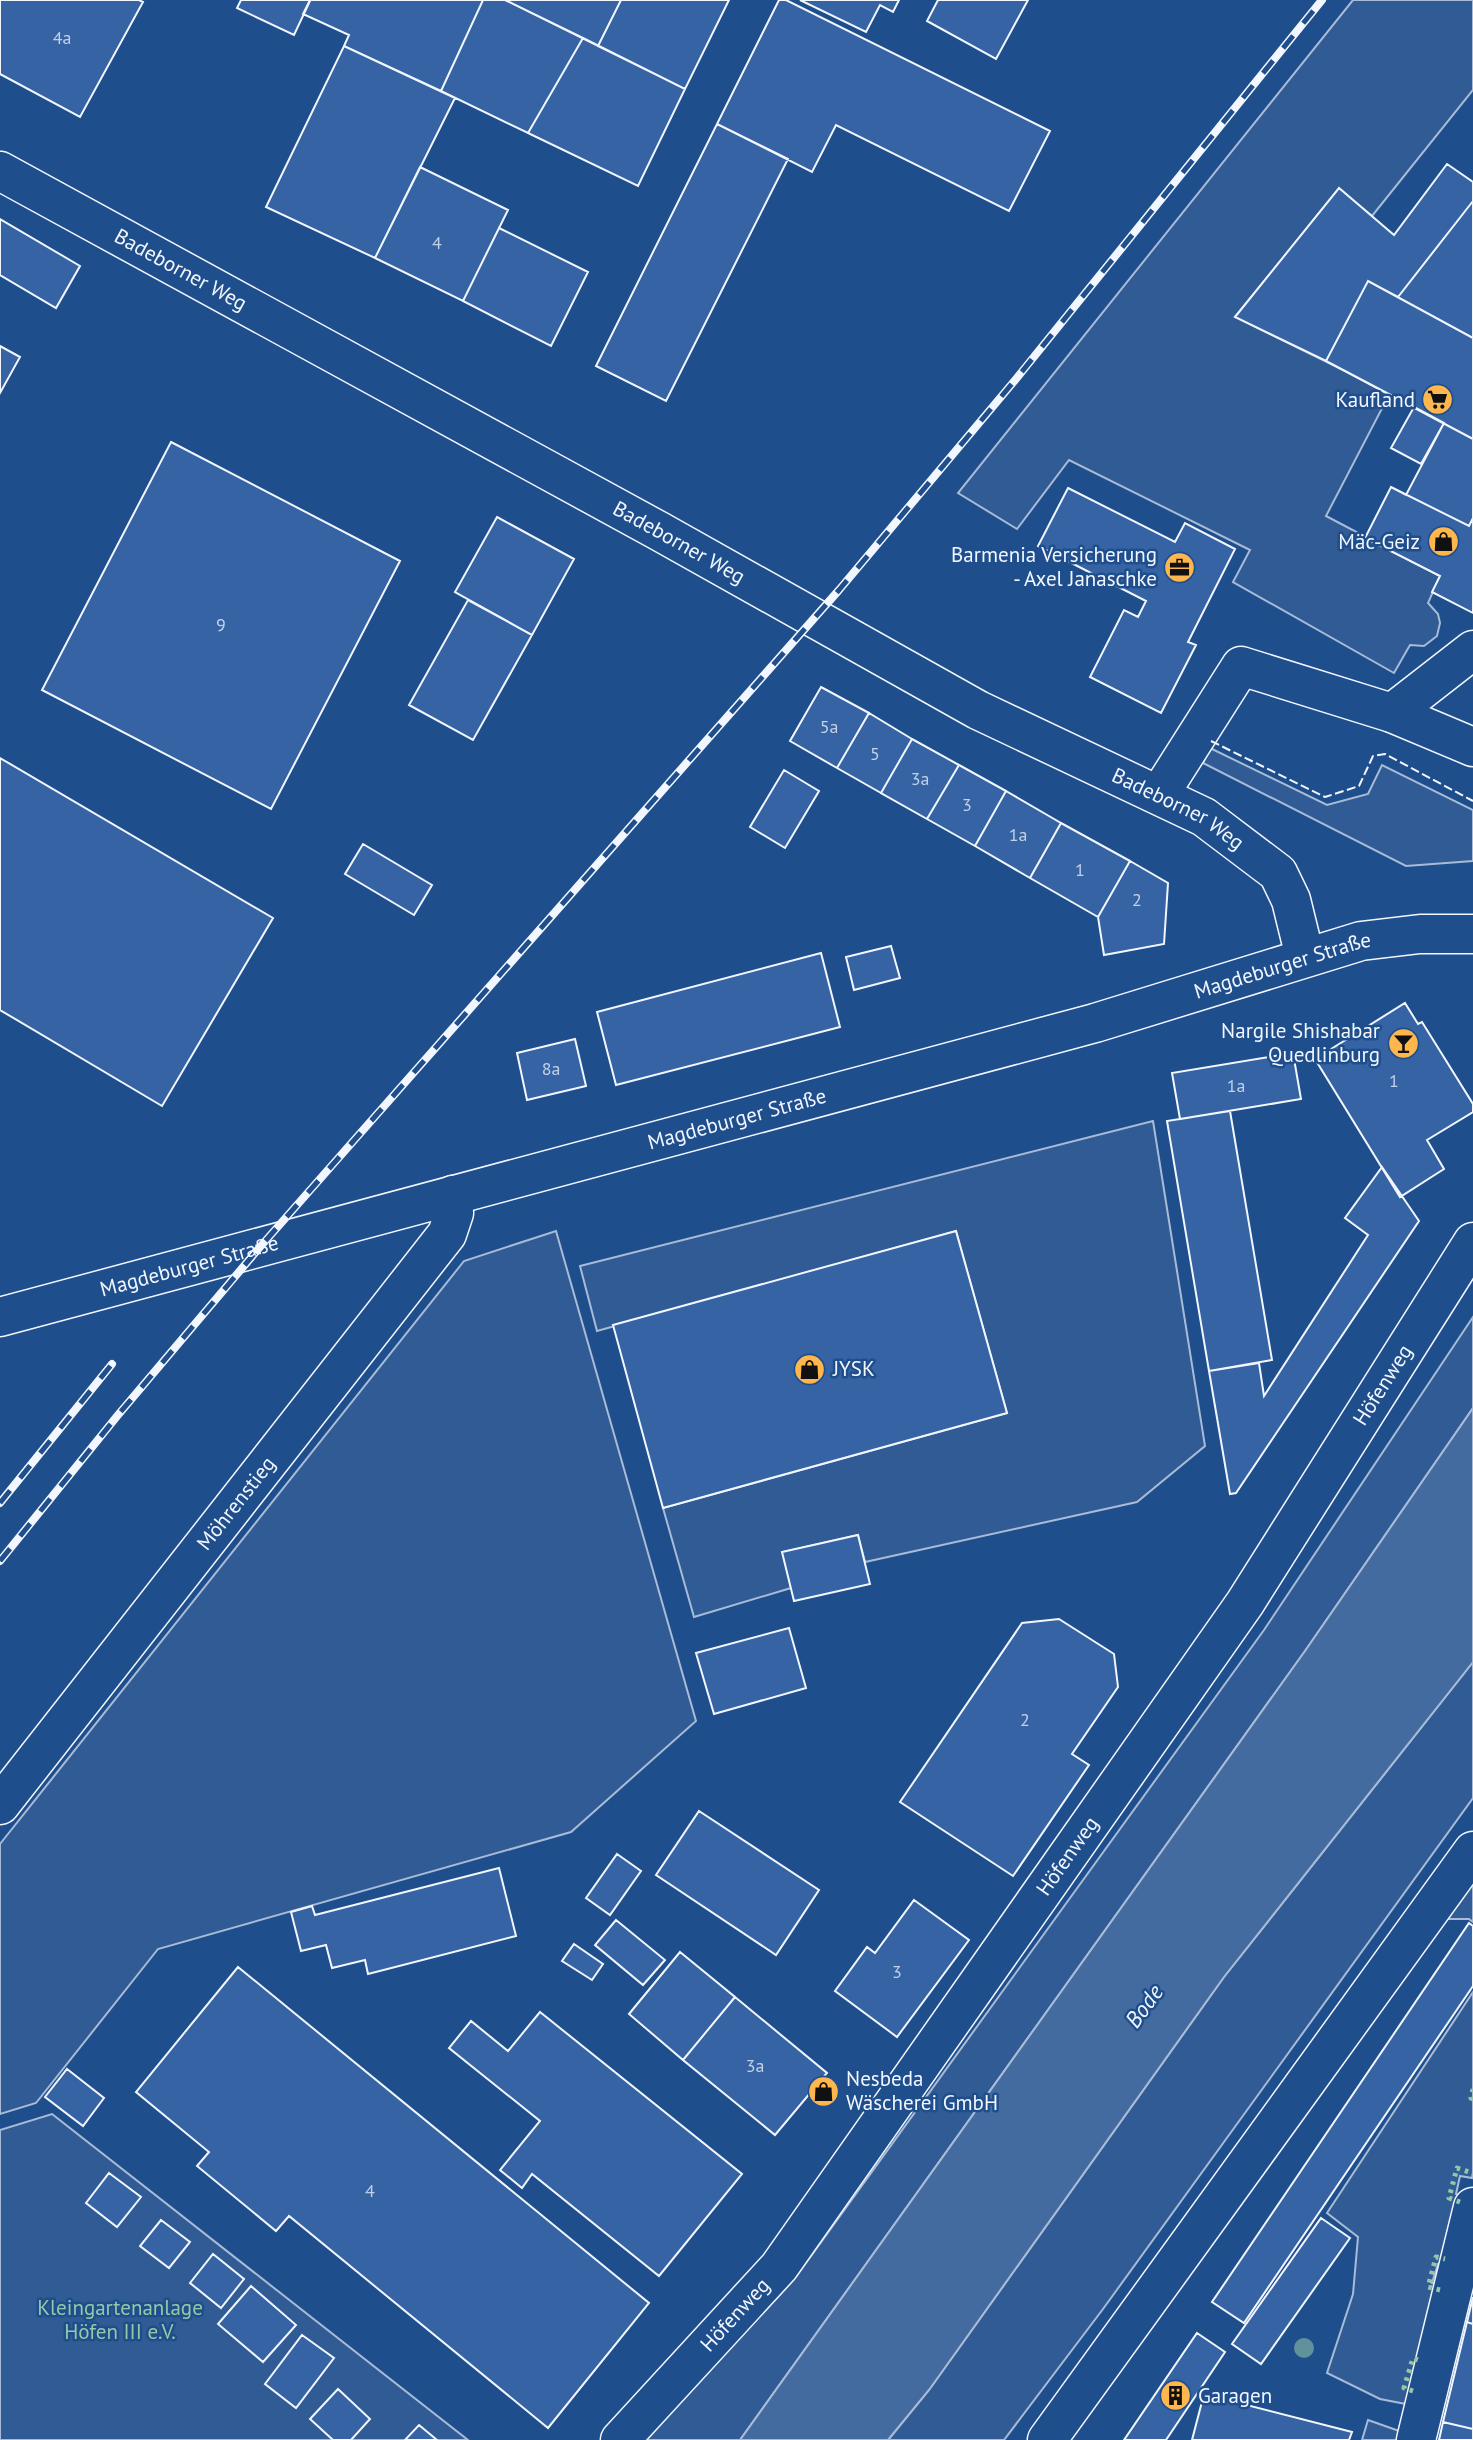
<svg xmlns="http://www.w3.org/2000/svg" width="1473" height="2440" font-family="'PT Sans',sans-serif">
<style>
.built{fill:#305b95;stroke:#a8bbd7;stroke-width:2}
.water{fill:#446ba0;stroke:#a8bbd7;stroke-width:2}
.building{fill:#3563a3;stroke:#f2f6ff;stroke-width:2}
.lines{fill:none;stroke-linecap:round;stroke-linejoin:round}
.minor-casing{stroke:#f2f6ff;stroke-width:41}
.major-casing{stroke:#f2f6ff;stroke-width:41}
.minor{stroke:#1f4e8c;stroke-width:38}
.major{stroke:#1f4e8c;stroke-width:38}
.rail-casing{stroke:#f2f6ff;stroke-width:8}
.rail{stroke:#1f4e8c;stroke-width:5;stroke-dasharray:16;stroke-linecap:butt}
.hedge{stroke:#97c8a6;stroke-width:5;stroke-dasharray:3.5 5;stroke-linecap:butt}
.fence{stroke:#f2f6ff;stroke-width:2;stroke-dasharray:9 3.5;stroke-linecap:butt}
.tree{fill:#61919a}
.labels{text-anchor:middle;stroke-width:5;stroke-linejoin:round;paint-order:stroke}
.number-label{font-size:18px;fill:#c3d1e8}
.street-label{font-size:21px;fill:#f2f6ff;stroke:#1f4e8c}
.poi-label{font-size:21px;fill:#f2f6ff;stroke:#1f4e8c;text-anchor:end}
.park-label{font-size:21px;fill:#97c8a6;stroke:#1f4e8c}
.water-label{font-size:23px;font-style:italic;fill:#f2f6ff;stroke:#1f4e8c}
</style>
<rect width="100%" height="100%" fill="#1f4e8c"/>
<path class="built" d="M1353,0H1473V90L1372,216L1339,189L1235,317L1390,393L1326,516L1440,576L1428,603L1438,614L1440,623L1437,636L1424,646L1410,645L1394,673L1233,582L1250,550L1069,460L1017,529L958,493Z
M1210,748L1327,805L1368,794L1382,765L1473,810V861L1406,866L1203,763Z
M1153,1121L1205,1446L1137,1502L865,1562L858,1535L783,1552L791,1588L694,1617L663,1508L1007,1413L956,1231L597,1331L580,1266Z
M556,1231L696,1721L571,1832L158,1949L36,2103L0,2114V1844L464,1261Z
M1473,1317V1408L1305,1651L740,2440H645L795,2278L1264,1630Z
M1473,1662V1798L1103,2309L1004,2440H888L929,2390L1224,1977Z
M1473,1885V1922L1469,1919H1446L1469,1886Z
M1473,1992V2172L1472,2178L1460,2176L1456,2194L1468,2199L1451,2267L1438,2264L1432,2283L1446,2286L1406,2404L1380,2399L1327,2373L1353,2294L1358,2237L1327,2213Z
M52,2114L468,2440H0V2130Z
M1368,2420L1402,2432V2440H1362Z"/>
<path class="water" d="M1473,1408V1662L1224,1977L929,2390L888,2440H740L1305,1651Z"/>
<path class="building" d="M0,0H139L143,2L80,117L0,74Z
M241,0H308L310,1L294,35L237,8Z
M483,0L441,91L344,46L349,35L303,14L310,0Z
M483,0H505L583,38L528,133L441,91Z
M505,0H621L598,46Z
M621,0H729L685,89L598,46Z
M779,0H786L1050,131L1009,211L836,125L812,172L717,124Z
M800,0H899L893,12L880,5L866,32Z
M938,0H1028L996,59L927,21Z
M583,38L685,89L638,186L528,133Z
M344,46L455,98L375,258L266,207Z
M717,124L788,159L666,401L596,366Z
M1447,164L1473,182V201L1398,297L1368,281L1326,361L1235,317L1339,188L1394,235Z
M420,167L508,210L463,301L375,258Z
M1473,201V613L1432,592L1440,576L1365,538L1391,487L1406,495L1444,423L1326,361L1368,281L1398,297Z
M0,219L80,266L56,308L0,275Z
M499,228L588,272L551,346L463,301Z
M1368,281L1473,338V439L1326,361Z
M0,346L20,357L0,393Z
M1414,407L1444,423L1421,464L1391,448Z
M171,442L400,561L271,809L42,690Z
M1391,487L1469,526L1473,518V613L1432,592L1440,576L1365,538Z
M1068,488L1175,542L1185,523L1235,549L1188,642L1196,645L1161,713L1090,677L1124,610L1138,617L1146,601L1038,546Z
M497,517L574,559L532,635L455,592Z
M468,600L532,635L473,740L409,705Z
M821,687L869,713L837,768L790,741Z
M869,713L912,739L881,793L837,768Z
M912,739L959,765L927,819L881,793Z
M0,758L273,918L162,1106L0,1010Z
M959,765L1006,791L975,846L927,819Z
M784,770L819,791L785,848L750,827Z
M1006,791L1061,823L1030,878L975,846Z
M1061,823L1130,861L1098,917L1030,878Z
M363,844L432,885L414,915L345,874Z
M1130,861L1168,883L1164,944L1104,955L1098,917Z
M891,946L900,978L854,990L846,957Z
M821,953L840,1027L616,1085L597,1012Z
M1405,1003L1418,1024L1422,1022L1473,1104V1112L1427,1140L1444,1169L1400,1197L1315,1059Z
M575,1039L586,1086L527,1100L517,1053Z
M1293,1053L1301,1099L1180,1119L1172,1073Z
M1230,1111L1272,1360L1209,1371L1167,1121Z
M1382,1167L1419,1221L1236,1493L1230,1494L1209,1371L1259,1363L1264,1396L1368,1235L1345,1218Z
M956,1231L1007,1413L663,1508L613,1325Z
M858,1535L870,1584L794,1601L782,1552Z
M1059,1619L1114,1654L1118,1687L1072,1754L1089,1765L1013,1876L900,1802L1022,1623Z
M789,1628L806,1688L714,1714L696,1653Z
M699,1811L819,1890L776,1955L656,1875Z
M617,1854L641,1871L610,1915L586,1898Z
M499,1868L516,1936L368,1974L365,1960L332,1968L326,1945L301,1951L291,1912L312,1906L315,1915Z
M914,1900L969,1940L897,2037L835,1991L867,1947L875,1953Z
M616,1920L665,1960L643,1985L595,1945Z
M1469,1923L1473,1926V1986L1244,2323L1212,2302Z
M574,1944L603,1964L592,1980L562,1961Z
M680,1952L735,1997L683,2060L629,2014Z
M238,1967L649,2303L548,2428L289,2216L276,2231L197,2166L209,2152L136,2092Z
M735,1997L827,2073L775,2135L683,2060Z
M540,2012L742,2174L659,2276L532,2174L522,2188L500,2170L540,2121L449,2048L471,2021L508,2051Z
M67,2069L104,2098L83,2126L45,2097Z
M109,2173L141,2197L117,2227L86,2203Z
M1321,2218L1350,2238L1261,2364L1232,2344Z
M161,2220L190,2242L169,2268L140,2246Z
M213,2254L244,2279L221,2308L190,2283Z
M251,2286L296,2325L263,2362L218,2324Z
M1473,2297V2324L1467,2322Z
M1467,2322L1473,2324V2429L1443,2422Z
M1197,2333L1225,2352L1166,2440H1124Z
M302,2335L334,2358L296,2408L265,2384Z
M338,2389L370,2419L351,2440H333L310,2419Z
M1204,2394L1352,2432L1349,2440H1192Z
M1443,2422L1473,2429V2440H1439Z
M419,2425L437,2440H405Z"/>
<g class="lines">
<defs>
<g id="minor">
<path id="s1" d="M0,171L659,531L978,710L1204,817L1278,873L1291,900L1305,957"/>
<path d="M1392,713L1473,650"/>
<path d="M1159,795L1241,666L1392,713L1473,747"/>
<path id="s2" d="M0,1805L447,1234L454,1213L453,1195"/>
<path id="s3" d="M620,2440L779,2267L1245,1603L1473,1242"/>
<path d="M1047,2440L1473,1851"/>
<path d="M1416,2440L1473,2207"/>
</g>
<g id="major">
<path id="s4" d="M0,1317L1095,1023L1361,941L1420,934H1473"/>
</g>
</defs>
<use href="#minor" class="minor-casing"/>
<use href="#major" class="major-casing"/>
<use href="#minor" class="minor"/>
<use href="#major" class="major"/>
<defs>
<path id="rail" d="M0,1503L112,1364
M0,1561L118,1415L260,1247L839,590L1016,379L1322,0"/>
</defs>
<use href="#rail" class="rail-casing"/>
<use href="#rail" class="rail"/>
<path class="hedge" d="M1473,2089L1471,2098L1473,2099
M1460,2202L1449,2198L1457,2168L1469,2172
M1440,2290L1428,2287L1436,2257L1445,2259
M1413,2391L1404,2388L1413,2358L1421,2361"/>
<path class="fence" d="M1211,741L1325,797L1359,786L1373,756L1385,754L1473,801"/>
</g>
<circle class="tree" cx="1304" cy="2348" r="10"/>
<defs>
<symbol id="supermarket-disc" viewBox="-11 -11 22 22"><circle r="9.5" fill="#ffb74d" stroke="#1f4e8c"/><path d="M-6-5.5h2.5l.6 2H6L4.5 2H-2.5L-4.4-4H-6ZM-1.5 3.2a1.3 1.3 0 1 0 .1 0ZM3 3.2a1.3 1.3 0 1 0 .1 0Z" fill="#111"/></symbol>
<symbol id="shop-disc" viewBox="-11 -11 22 22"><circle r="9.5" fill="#ffb74d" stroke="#1f4e8c"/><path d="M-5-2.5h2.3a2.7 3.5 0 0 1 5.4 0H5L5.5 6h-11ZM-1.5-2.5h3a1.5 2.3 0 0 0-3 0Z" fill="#111"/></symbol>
<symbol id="office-disc" viewBox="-11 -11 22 22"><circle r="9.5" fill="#ffb74d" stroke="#1f4e8c"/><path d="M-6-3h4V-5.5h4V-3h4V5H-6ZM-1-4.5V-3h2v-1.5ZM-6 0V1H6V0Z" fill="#111"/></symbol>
<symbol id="bar-disc" viewBox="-11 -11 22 22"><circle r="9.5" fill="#ffb74d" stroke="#1f4e8c"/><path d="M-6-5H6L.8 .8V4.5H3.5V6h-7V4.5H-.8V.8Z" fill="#111"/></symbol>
<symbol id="building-disc" viewBox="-11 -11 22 22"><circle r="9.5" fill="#ffb74d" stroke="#1f4e8c"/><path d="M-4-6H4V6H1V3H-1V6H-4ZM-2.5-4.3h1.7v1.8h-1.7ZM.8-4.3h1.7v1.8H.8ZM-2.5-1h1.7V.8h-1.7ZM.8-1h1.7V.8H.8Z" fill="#111"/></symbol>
</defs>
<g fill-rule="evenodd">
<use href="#supermarket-disc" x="1420" y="382" width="35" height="35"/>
<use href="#shop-disc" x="1426" y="524" width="35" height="35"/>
<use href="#office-disc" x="1162" y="550" width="35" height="35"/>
<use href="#bar-disc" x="1386" y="1026" width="35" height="35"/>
<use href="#shop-disc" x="792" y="1352" width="35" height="35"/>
<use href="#shop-disc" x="806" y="2074" width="35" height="35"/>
<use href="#building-disc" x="1158" y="2378" width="35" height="35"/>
</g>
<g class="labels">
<g class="number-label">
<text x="62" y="44">4a</text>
<text x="437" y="249">4</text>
<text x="221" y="631">9</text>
<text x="829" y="733">5a</text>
<text x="875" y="760">5</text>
<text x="920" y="785">3a</text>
<text x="967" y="811">3</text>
<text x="1018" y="841">1a</text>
<text x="1080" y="876">1</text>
<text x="1137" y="906">2</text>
<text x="551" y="1075">8a</text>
<text x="1394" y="1087">1</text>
<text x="1236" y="1092">1a</text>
<text x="1025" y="1726">2</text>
<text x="897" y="1978">3</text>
<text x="755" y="2072">3a</text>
<text x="370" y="2197">4</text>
</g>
<g class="street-label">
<text dy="7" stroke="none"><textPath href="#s1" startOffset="206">Badeborner Weg</textPath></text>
<text dy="7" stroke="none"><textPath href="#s1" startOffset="774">Badeborner Weg</textPath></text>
<text dy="7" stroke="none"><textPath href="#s1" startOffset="1340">Badeborner Weg</textPath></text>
<text dy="7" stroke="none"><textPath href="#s4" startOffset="1330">Magdeburger Straße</textPath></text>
<text dy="7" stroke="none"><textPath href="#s4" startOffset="763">Magdeburger Straße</textPath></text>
<text dy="7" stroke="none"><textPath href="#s4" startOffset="196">Magdeburger Straße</textPath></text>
<text dy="7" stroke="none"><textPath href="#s3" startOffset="1304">Höfenweg</textPath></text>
<text dy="7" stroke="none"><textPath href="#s2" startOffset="383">Möhrenstieg</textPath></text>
<text dy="7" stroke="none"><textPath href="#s3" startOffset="737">Höfenweg</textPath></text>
<text dy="7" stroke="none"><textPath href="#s3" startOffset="170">Höfenweg</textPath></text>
</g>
<g class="poi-label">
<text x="1415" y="407">Kaufland</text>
<text x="1420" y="549">Mäc-Geiz</text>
<text x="1157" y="562">Barmenia Versicherung<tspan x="1157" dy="24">- Axel Janaschke</tspan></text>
<text x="1380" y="1038">Nargile Shishabar<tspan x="1380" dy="24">Quedlinburg</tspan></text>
<text x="833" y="1376" text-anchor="start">JYSK</text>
<text x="846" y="2086" text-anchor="start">Nesbeda<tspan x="846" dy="24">Wäscherei GmbH</tspan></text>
<text x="1198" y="2403" text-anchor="start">Garagen</text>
</g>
<g class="park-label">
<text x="120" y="2315">Kleingartenanlage<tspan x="120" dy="24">Höfen III e.V.</tspan></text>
</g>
<g class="water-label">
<text transform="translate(1144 2006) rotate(-54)" y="8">Bode</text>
</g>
</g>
</svg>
